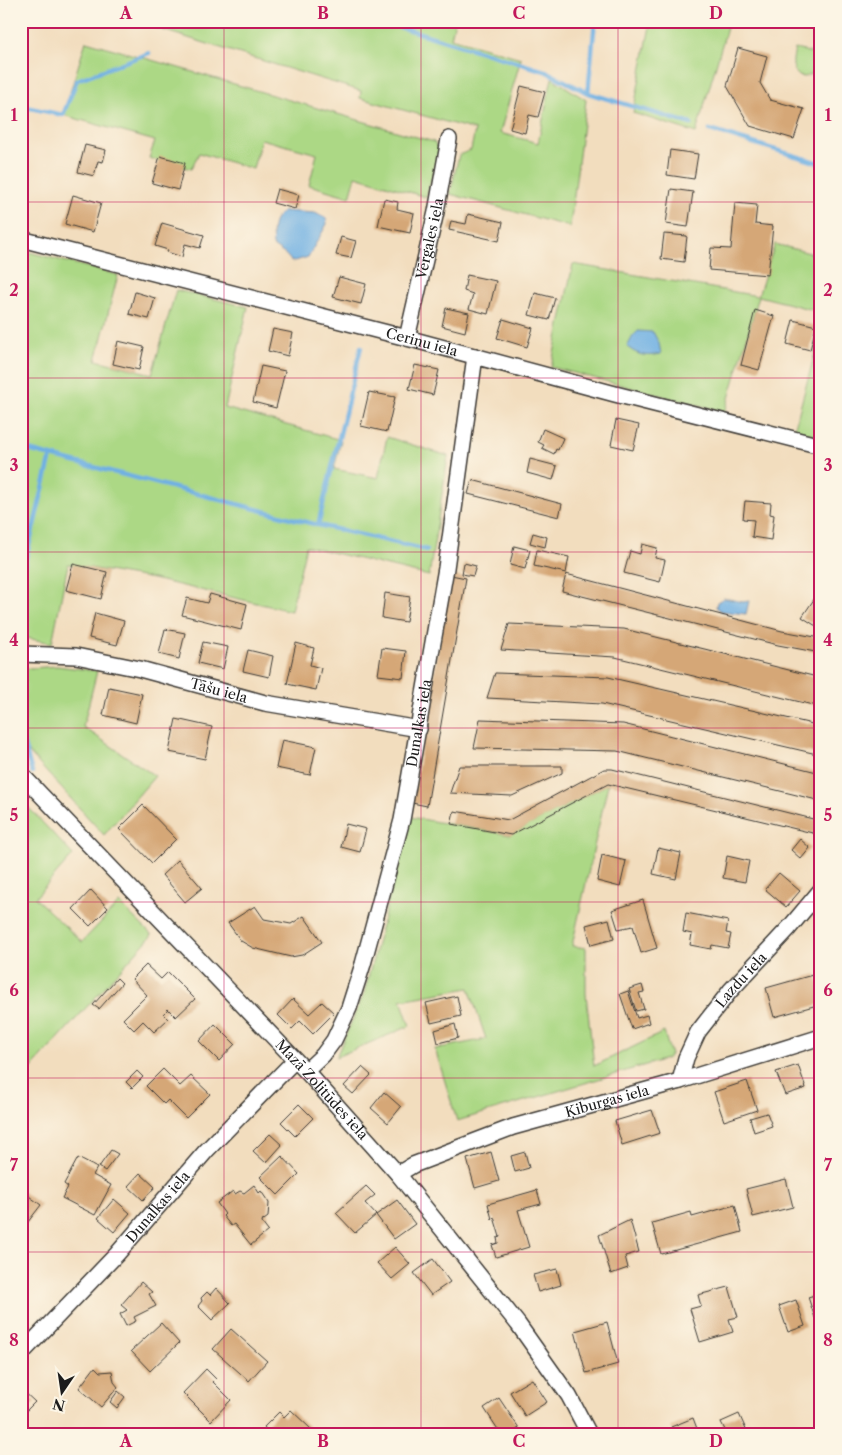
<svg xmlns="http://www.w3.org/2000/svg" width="842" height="1455" font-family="'Libre Caslon Text',serif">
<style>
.green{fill:#acd885;stroke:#647a50}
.water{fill:#70b0e3;stroke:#466680}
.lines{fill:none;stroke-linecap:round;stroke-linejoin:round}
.stream{stroke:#70b0e3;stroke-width:4.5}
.building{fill:#d5a777}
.minor-casing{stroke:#3c3934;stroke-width:18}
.minor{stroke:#fff;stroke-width:15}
.grid{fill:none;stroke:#c2185b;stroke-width:1;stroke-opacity:0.55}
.labels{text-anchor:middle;stroke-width:4;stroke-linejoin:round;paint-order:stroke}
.street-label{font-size:14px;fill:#1c1c1c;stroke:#fcf5e5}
.neatline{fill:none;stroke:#c2185b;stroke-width:2}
.grid-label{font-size:16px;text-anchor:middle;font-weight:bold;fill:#c2185b}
</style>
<rect width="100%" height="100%" fill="#fcf5e5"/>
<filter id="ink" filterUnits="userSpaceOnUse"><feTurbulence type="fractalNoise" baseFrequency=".02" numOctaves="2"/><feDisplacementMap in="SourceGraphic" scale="10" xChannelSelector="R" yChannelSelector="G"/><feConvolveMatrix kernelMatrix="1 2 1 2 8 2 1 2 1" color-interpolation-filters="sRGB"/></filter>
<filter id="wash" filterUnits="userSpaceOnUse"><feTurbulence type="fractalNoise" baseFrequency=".0096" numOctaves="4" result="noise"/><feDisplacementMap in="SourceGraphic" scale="20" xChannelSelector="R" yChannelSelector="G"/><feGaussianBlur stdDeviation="1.12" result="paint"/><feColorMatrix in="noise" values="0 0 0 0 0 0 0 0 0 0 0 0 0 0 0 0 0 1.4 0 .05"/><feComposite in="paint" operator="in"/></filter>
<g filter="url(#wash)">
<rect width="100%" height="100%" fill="#f2ddbe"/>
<path class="green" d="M133,21H361L375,25L377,21H455L451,38L521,58L500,133L538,143L552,78L586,100L570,227L450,194L459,155L471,150L475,130L360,98L361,91Z
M651,21H729L696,133L633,113Z
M86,41L434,142L440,151L426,197L356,176L350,197L309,185L317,154L261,139L253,169L199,153L191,169L149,158L155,141L63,115Z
M795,49L817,54L812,74L804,77L799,76C790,68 793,59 795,49Z
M775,244L821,256V312L759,296L725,412L551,367L573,264L758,296Z
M21,250L118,275L96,360L152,374L176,290L248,307L225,408L341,440L334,469L378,478L387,437L448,456L429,576L306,546L291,611L153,579L68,564L52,643L21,637Z
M821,331V437L794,430Z
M57,666L97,671L83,727L155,776L104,835L21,744V669Z
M608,784L572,946L586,948V994L594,1066L664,1032L671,1055L666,1059L457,1121L435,1049L486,1039L469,988L401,1000L410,1026L336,1057L364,994L410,817L510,835Z
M28,807L73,855L35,898L82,942L119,903L152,935L27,1073L21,1068V816Z"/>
<path class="water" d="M284,211L315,213L326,218L327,224L308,257L292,262L286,255L273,246C272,232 270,220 284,211Z
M638,331L653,332L659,343L661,354C646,357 639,356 627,347L633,336Z
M724,598L743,602L749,601L746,614L721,611L716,607L717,602Z"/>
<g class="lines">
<path class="stream" d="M383,22L545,71L588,93L691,124
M588,93L595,21
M21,106L63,115L77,80L149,53
M710,130L819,163
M21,448L51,456L24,566
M51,456L318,525L361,347
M318,525L427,550
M21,735L32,772
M21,804L26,798"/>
</g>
<g id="blocks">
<path class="building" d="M738,48L767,56L760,83L770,100L804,109L794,139L750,126L727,86Z
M521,86L545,92L538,117L529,115L525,133L510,129Z
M85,145L106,150L103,162L98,161L94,176L78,172Z
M670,150L698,154L694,179L667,175Z
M160,156L185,163L178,190L152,183Z
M277,189L299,195L295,209L273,203Z
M671,189L693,192L688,227L666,224Z
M73,195L101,203L93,232L65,224Z
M384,199L398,202L397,209L414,213L410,233L378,226Z
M735,203L757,205L755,224L773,226L768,275L709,270L711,248L731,249Z
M468,214L503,222L499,241L449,230L451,221L466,224Z
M162,223L204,235L200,248L185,244L182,257L167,252L168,250L155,246Z
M664,234L687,236L684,262L661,259Z
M341,237L356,241L351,258L336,255Z
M467,275L496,281L488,314L469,309L473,294L464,291Z
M339,277L366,284L361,304L333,297Z
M135,292L155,298L149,319L129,314Z
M535,293L555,298L549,320L529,315Z
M446,308L469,313L465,332L442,326Z
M755,310L774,316L759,370L741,365Z
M503,319L533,328L527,347L497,338Z
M793,320L816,326L810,350L787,344Z
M273,329L293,333L288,356L268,351Z
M118,341L144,347L139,370L113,364Z
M415,365L439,370L433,395L409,389Z
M261,366L285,371L276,408L253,402Z
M369,392L395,397L387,432L361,426Z
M616,420L639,425L633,450L611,445Z
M543,429L563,438L558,450L556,449L554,454L542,448L544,445L538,442Z
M530,459L557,466L553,480L527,473Z
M472,480L562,504L559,517L468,494Z
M745,501L771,503L770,514L774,515L771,540L752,537L754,520L743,519Z
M533,533L547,537L545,547L530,543Z
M642,544L657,548L655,558L665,560L660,582L624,573L630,551L640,554Z
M514,546L530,550L525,569L510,565Z
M537,550L569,557L566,573L534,566Z
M464,563L476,566L473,576L462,574Z
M73,564L107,572L101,599L66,590Z
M566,574L782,631L821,638V653L778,645L562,591Z
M451,575L466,578L427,806L412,803Z
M821,589V619L816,626L802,617Z
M385,593L410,597L406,622L382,618Z
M210,594L247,604L241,630L182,615L187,598L207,603Z
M95,613L124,621L117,645L89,638Z
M509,624L624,629L821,678V707L615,657L501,650Z
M165,629L185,633L179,659L159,654Z
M203,642L228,647L223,669L198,663Z
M296,643L314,648L310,665L321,668L316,690L287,684Z
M382,648L406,651L403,678L378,675Z
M248,650L273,656L269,677L243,671Z
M495,673L608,677L821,726V755L602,704L487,698Z
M109,687L142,694L136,723L103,715Z
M176,719L212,727L205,759L169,752Z
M480,719L623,724L821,773V801L617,751L474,748Z
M282,740L316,747L310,775L276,768Z
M459,766H562V773L512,796L450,793Z
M604,769H612L821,821V835L608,784L511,835L451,824L454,811L509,820Z
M143,805L176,839L152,863L119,829Z
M346,824L366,829L360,852L341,847Z
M800,839L810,848L801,859L791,850Z
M658,848L681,853L676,879L653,874Z
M602,855L626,861L620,887L597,881Z
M727,856L749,861L745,882L723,878Z
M178,860L202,888L185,902L162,875Z
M779,873L800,891L786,907L765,889Z
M91,890L108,908L90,926L73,909Z
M643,900L657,948L641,953L633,926L618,929L612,910Z
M255,906L264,919L291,924L304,916L322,942L302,955L291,957L253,948L241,941L228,923Z
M686,913L728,921L726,933L731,934L728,948L712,945L711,949L690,945L692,934L683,932Z
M609,919L614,939L591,945L586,925Z
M146,965L161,979L168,972L195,999L176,1017L168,1009L163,1014L168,1019L154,1032L143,1021L134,1030L123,1019L147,995L132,979Z
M816,974L821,991V1004L774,1017L766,988Z
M117,978L122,983L99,1009L93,1005Z
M642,985L644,992L639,993L644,1009L636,1011L629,989Z
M628,991L637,1018L647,1015L649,1023L632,1029L620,994Z
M457,996L461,1016L431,1023L426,1003Z
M293,999L309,1014L322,1002L334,1013L313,1034L300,1021L292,1029L278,1015Z
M215,1024L235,1044L219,1061L199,1041Z
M455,1024L458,1038L438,1043L435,1030Z
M798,1065L806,1088L785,1095L776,1072Z
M362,1067L371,1075L353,1094L344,1086Z
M163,1069L180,1086L191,1076L210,1094L186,1118L168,1100L164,1104L146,1086Z
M137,1071L143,1077L132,1088L126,1082Z
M747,1081L757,1110L724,1121L714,1092Z
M384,1092L401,1107L388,1123L371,1108Z
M299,1104L313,1118L295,1136L281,1122Z
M652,1110L660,1133L622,1145L615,1121Z
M767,1113L772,1126L754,1132L750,1118Z
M270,1134L282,1145L266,1163L253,1151Z
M111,1150L118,1154L105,1171L99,1167Z
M491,1152L499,1181L475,1188L467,1159Z
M525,1152L529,1168L515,1172L511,1156Z
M282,1156L299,1174L278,1195L260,1177Z
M78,1158L97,1168L93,1175L111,1185L95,1215L62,1198L68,1187L64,1184Z
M140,1173L155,1187L143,1200L128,1186Z
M786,1179L793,1207L753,1217L746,1189Z
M254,1185L259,1193L261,1191L269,1203L268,1217L264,1220L263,1219L262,1223L268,1231L251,1245L234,1224L231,1226L223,1216L225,1214L217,1203L233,1191L235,1194L240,1191L244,1193Z
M366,1186L375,1195L365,1203L376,1215L355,1233L336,1213Z
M537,1190L541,1204L518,1210L529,1247L496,1257L492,1245L498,1243L497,1238L500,1237L494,1217L492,1219L488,1204Z
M22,1191L41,1205L24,1227L21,1225Z
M114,1199L130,1213L114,1232L98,1218Z
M397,1200L415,1224L394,1239L376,1215Z
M735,1205L742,1232L661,1254L652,1223L691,1212L692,1217Z
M630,1220L639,1252L625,1256L628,1268L611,1274L599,1235Z
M395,1247L410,1264L392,1279L377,1263Z
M433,1259L450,1282L431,1295L414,1273Z
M557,1269L561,1285L538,1292L533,1275Z
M141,1282L152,1292L149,1294L156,1306L134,1317L136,1321L126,1326L120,1314L127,1310L121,1305Z
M729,1287L738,1317L729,1319L733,1332L700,1342L690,1309L701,1306L698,1295Z
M216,1288L230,1303L212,1320L198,1306L202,1301L201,1298L207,1292L210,1295Z
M821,1293V1316L815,1318L808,1297Z
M796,1300L805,1326L788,1332L779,1306Z
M607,1322L618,1364L586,1373L575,1331Z
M161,1323L179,1343L150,1371L131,1351Z
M231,1329L267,1361L249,1381L213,1349Z
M95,1367L100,1372L112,1371L114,1382L118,1387L101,1407L79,1388Z
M206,1369L216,1379L213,1382L231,1400L211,1421L183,1393Z
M532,1379L547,1402L525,1416L510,1392Z
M21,1389L35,1402L21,1416Z
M118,1391L125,1397L117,1408L110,1402Z
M499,1398L519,1428L511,1434H501L484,1408Z
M291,1410L311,1429L306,1434H270L264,1427L279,1412L284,1417Z
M739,1414L748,1434H727L721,1422Z
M693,1418L699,1434H674L671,1427Z"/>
</g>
</g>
<g filter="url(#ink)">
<use href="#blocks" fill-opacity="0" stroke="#3c3934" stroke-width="1"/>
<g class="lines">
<defs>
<g id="minor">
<path id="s1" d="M21,239L407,338L615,394L821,446"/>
<path id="s2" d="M407,338L436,212L449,139"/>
<path id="s3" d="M21,654L76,656L140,669L265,703L419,729"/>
<path id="s4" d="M21,774L306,1071L398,1174L518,1324L569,1396L589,1434"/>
<path id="s5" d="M306,1071L323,1055L334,1040L349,1008L363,964L402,820L446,568L475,356"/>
<path id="s6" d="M680,1081L686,1058L698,1032L730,991L789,928L820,891"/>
<path id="s7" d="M398,1174L413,1165L513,1127L680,1081L821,1037"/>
<path id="s8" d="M21,1354L117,1254L206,1151L295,1060"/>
</g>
</defs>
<use href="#minor" class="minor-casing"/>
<use href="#minor" class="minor"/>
</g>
</g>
<path class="grid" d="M224,21V1434M421,21V1434M618,21V1434M21,202H821M21,378H821M21,552H821M21,728H821M21,902H821M21,1078H821M21,1252H821"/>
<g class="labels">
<g class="street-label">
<text dy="5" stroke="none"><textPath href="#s2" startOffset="102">Vērgales iela</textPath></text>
<text dy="5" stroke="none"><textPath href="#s1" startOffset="414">Ceriņu iela</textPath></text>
<text dy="5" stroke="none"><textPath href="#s3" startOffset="202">Tāšu iela</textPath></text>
<text dy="5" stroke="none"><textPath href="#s5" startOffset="371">Dunalkas iela</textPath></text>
<text dy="5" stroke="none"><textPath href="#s6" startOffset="120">Lazdu iela</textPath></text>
<text dy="5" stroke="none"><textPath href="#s4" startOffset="436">Mazā Zolitūdes iela</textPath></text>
<text dy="5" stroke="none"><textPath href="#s7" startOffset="222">Ķiburgas iela</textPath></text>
<text dy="5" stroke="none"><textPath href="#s8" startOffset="201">Dunalkas iela</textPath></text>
</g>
</g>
<rect width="842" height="1455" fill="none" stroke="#fcf5e5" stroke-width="55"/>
<g transform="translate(62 1392) rotate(193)" stroke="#fcf5e5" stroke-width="4" paint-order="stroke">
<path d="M0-4L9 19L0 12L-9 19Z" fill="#1c1c1c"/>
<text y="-8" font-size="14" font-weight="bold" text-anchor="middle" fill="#1c1c1c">N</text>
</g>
<rect x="28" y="28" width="786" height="1400" class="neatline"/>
<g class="grid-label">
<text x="126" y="19">A</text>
<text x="323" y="19">B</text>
<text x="519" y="19">C</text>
<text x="716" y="19">D</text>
<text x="14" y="121">1</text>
<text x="828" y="121">1</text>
<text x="14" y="296">2</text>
<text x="828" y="296">2</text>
<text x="14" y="471">3</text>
<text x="828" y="471">3</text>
<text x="14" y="646">4</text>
<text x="828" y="646">4</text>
<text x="14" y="821">5</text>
<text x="828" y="821">5</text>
<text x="14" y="996">6</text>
<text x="828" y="996">6</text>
<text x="14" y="1171">7</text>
<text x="828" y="1171">7</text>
<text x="14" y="1346">8</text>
<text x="828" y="1346">8</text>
<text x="126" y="1447">A</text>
<text x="323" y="1447">B</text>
<text x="519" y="1447">C</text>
<text x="716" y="1447">D</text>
</g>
</svg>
